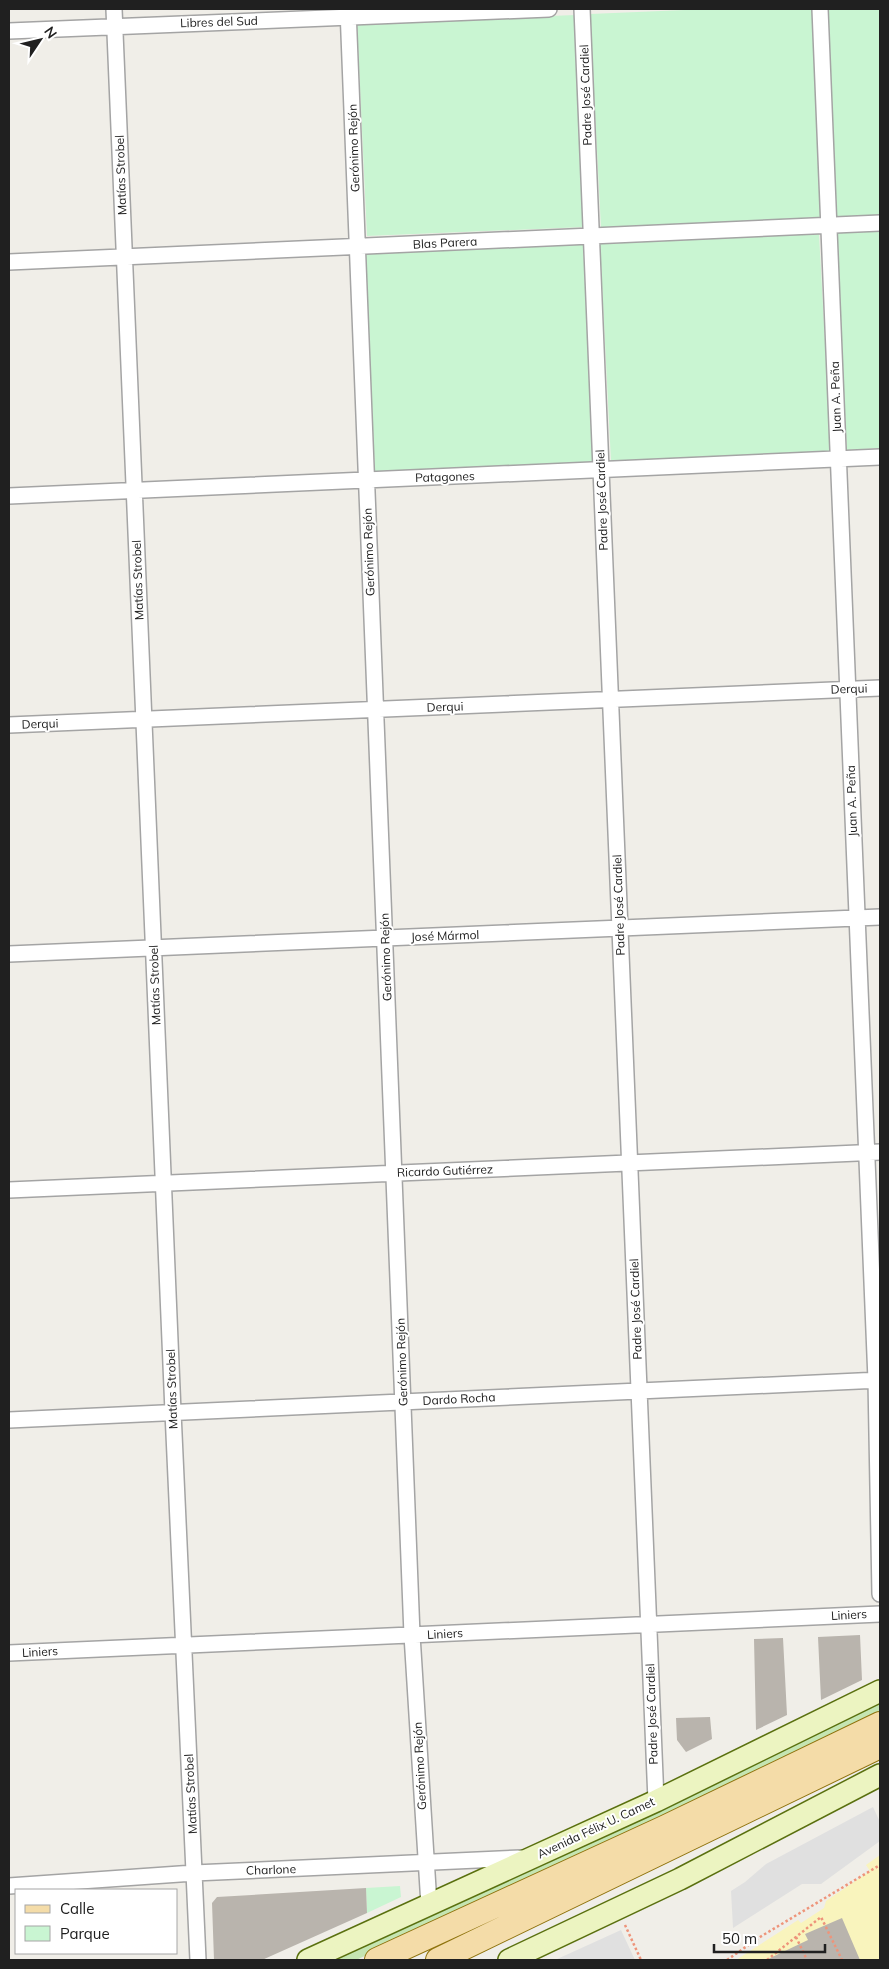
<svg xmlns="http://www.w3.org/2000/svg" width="889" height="1969" font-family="Mulish,sans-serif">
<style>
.grass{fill:#c5e5b2}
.sand{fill:#f9f4bd}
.park{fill:#c9f5d2}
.parking{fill:#e0e0e0}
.building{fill:#b9b4ad}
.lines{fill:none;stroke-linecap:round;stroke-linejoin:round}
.minor-casing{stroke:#a4a4a4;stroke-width:18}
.secondary-casing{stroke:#5a700f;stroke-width:24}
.primary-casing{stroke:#8f730d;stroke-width:26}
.path{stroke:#ee947a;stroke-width:2.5;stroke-dasharray:2.5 2.5;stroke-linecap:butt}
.minor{stroke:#fff;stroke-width:15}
.secondary{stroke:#ecf4c1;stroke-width:21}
.primary{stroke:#f4dca8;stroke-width:24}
.labels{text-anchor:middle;stroke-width:4;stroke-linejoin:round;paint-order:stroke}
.street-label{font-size:12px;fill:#202020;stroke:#fff}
</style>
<rect width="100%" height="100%" fill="#f0eee8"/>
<path class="grass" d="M880,1700V1712L663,1819L356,1960H330Z"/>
<path class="sand" d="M880,1855V1960H736L798,1920L801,1923L824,1908L826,1901L870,1871L866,1865Z"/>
<path class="park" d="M708,9H812L823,217L601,228L590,14Z
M827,9H880V215L837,217Z
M575,15L585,227L367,236L357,24Z
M880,231V448L847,450L836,233Z
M819,234L831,451L611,461L600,244Z
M583,244L594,463L375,472L365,254Z
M400,1886L401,1897L367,1913L366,1888Z"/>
<path class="parking" d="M873,1807L880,1822V1841L821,1884H802L733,1928L731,1891L745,1882L766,1864Z
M621,1930L635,1960H555Z"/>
<path class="building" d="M860,1635L862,1680L821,1700L818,1637Z
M783,1638L787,1715L756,1730L754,1639Z
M710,1717L712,1739L686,1752L677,1740L676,1718Z
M366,1888L367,1913L262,1960H214L212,1903L217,1897Z
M842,1918L860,1960H766L808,1940L805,1934Z"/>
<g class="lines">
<defs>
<path id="minor" d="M114,9L173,1412L198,1960
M348,9L412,1635L429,1905
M582,9L656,1801
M820,9L876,1380L880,1594
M9,31L549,9
M9,262L880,223
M9,496L880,457
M9,725L880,688
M9,954L880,917
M9,1190L880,1152
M9,1420L880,1380
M9,1653L880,1614
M9,1886L194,1873L521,1858"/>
<path id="secondary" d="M308,1960L656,1801L880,1691
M509,1960L680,1879L880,1775"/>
<path id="primary" d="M377,1960L664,1828L880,1724
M438,1960L880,1746"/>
</defs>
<use href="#minor" class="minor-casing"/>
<use href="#secondary" class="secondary-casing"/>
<use href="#primary" class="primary-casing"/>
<path class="path" d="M625,1925L641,1960
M796,1937L807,1960
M727,1960L760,1937L880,1865
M767,1960L821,1917L842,1960"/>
<use href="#minor" class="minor"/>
<use href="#secondary" class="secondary"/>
<use href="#primary" class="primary"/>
</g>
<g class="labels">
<g class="street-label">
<text transform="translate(219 22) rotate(-2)" y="4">Libres del Sud</text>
<text transform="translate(586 95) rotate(-92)" y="4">Padre José Cardiel</text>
<text transform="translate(354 148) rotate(-92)" y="4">Gerónimo Rejón</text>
<text transform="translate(121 175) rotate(-92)" y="4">Matías Strobel</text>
<text transform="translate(445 243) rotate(-3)" y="4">Blas Parera</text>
<text transform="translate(836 397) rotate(-92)" y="4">Juan A. Peña</text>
<text transform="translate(445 477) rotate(-2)" y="4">Patagones</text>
<text transform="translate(602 500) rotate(-92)" y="4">Padre José Cardiel</text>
<text transform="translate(369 552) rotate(-92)" y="4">Gerónimo Rejón</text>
<text transform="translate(138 580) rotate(-92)" y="4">Matías Strobel</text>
<text transform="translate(849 689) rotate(-2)" y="4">Derqui</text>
<text transform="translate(445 707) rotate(-2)" y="4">Derqui</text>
<text transform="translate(40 724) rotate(-2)" y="4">Derqui</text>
<text transform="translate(852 801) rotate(-92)" y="4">Juan A. Peña</text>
<text transform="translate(619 905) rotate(-92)" y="4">Padre José Cardiel</text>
<text transform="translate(445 936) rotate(-2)" y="4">José Mármol</text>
<text transform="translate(386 957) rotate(-92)" y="4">Gerónimo Rejón</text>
<text transform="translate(155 985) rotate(-92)" y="4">Matías Strobel</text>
<text transform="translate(445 1171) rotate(-2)" y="4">Ricardo Gutiérrez</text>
<text transform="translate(636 1309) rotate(-92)" y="4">Padre José Cardiel</text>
<text transform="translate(402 1362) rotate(-92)" y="4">Gerónimo Rejón</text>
<text transform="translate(172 1389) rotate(-92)" y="4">Matías Strobel</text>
<text transform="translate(459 1399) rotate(-3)" y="4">Dardo Rocha</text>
<text transform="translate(849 1615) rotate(-3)" y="4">Liniers</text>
<text transform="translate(445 1634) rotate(-3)" y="4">Liniers</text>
<text transform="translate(40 1652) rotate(-3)" y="4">Liniers</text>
<text transform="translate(652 1714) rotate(-92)" y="4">Padre José Cardiel</text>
<text transform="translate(420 1766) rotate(-93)" y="4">Gerónimo Rejón</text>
<text transform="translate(191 1794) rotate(-93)" y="4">Matías Strobel</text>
<text transform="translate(596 1828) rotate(-25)" y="4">Avenida Félix U. Camet</text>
<text transform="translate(271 1870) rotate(-2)" y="4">Charlone</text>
</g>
</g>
<rect width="889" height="1969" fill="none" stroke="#202020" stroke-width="20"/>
<rect x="15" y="1889" width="162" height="65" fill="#ffffff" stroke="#a6a6a6"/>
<rect x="25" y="1905" width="25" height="8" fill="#f4dca8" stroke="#a6a6a6"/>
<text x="60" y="1914" font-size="15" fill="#202020">Calle</text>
<rect x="25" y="1926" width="25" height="15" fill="#c9f5d2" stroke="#a6a6a6"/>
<text x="60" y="1939" font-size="15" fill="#202020">Parque</text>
<g transform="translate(40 40) rotate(55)" stroke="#ffffff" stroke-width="4" paint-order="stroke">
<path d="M0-4L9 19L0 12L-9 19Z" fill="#202020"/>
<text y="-8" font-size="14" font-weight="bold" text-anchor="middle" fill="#202020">N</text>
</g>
<path d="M714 1944v8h111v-8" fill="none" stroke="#202020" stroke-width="2.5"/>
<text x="722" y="1944" font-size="15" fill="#202020" stroke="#ffffff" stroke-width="4" paint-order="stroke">50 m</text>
</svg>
